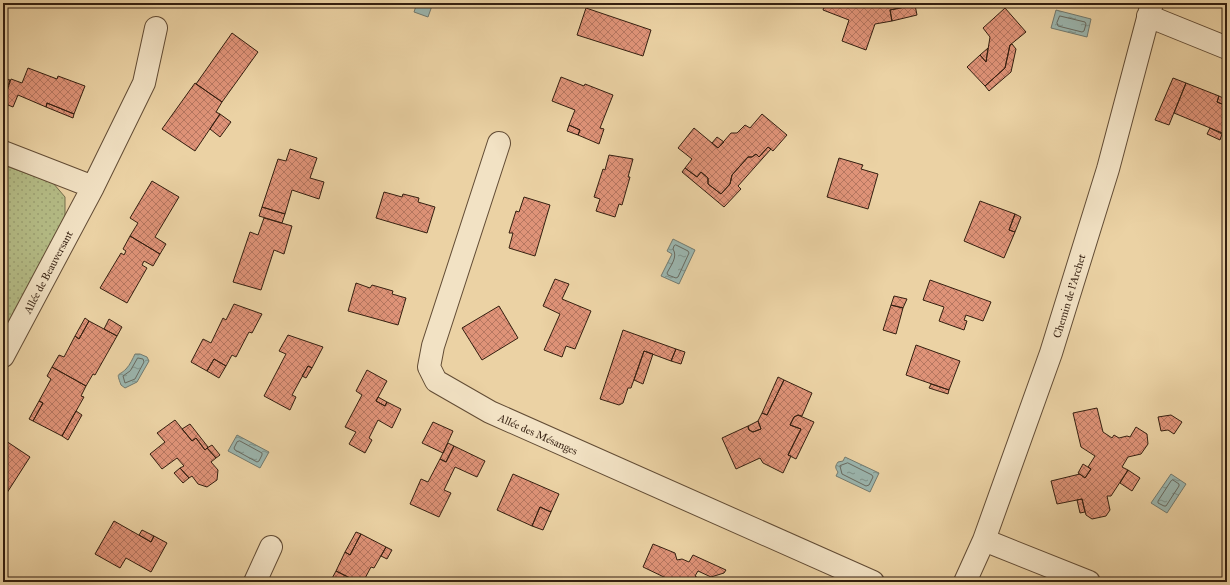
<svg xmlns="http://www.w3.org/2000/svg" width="1230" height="585" font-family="'IM FELL Great Primer',serif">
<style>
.grass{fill:url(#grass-dots);stroke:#746e4c}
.water{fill:url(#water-ripples);stroke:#727a6f}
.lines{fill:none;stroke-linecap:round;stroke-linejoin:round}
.shore{stroke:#686a60;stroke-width:1}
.building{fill:url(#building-cross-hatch);stroke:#341f10}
.minor-casing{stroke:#624c35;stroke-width:24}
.minor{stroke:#f2e2c4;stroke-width:22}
.labels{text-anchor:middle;stroke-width:3.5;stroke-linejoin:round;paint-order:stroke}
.street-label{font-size:11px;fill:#341f10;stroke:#f2e2c4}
</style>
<defs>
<pattern id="grass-dots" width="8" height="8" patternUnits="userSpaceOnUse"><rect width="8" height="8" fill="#b5bd87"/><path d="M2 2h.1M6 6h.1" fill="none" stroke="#9ca274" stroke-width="1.8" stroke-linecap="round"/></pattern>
<pattern id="water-ripples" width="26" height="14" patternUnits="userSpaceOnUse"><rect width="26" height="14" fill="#9bb6af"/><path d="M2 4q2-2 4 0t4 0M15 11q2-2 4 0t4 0" fill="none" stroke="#7f938d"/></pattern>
<pattern id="building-cross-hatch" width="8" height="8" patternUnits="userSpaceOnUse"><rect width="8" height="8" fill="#df9378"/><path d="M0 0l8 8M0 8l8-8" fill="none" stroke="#b67761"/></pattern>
</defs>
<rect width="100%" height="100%" fill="#ebd2a4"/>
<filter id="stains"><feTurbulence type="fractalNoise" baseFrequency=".005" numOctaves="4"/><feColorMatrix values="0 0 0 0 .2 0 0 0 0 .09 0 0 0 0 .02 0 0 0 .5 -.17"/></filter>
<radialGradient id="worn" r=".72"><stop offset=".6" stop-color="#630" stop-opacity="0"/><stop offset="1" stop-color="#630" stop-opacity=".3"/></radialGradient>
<path class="grass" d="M3,165L53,183L65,197V216L8,326L3,329Z"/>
<path class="water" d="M417,3H433L428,17L414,12Z
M1056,10L1091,19L1087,37L1051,28Z
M673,239L695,250L679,284L661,276L672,254L667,251Z
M135,354H140L147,357L149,361L137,382L125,388L121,385C116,371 118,377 126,369C130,365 133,358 135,354Z
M237,435L269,452L260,468L228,451Z
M845,457L879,473L870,492L836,476L838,472C835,468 835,466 838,462L843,461Z
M1171,474L1186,484L1167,513L1151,503Z"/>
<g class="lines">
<path class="shore" d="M1060,16L1085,22L1086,24L1084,31L1082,32L1058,26L1057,23Z
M676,245L688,251L689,253L678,277L676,278L668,275L667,273C671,265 678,257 673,249L674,246Z
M138,358L143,359L144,362L135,379L125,383L123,376L130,371Z
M240,441L262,453V455L259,461L257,462L235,450L234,448L237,442Z
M848,463L872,475L873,477L869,485L866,486L842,474L840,466Z
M1173,480L1179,484V486L1166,506H1164L1158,503V501L1171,481Z"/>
</g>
<path class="building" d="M825,3H915V5L890,10L892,21L875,24L866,50L842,41L849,20L823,10Z
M915,5L917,15L892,21L890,10Z
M586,8L651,30L643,56L577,35Z
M1005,8L1026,32L1010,45L1005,68L985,86L967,67L980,55L986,62L990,37L983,28Z
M232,33L258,52L222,102L196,84Z
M1012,44L1016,49L1011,72L989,91L985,86L1005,68L1010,45Z
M988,48L986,62L980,55Z
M3,63L6,64L3,72Z
M28,68L57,79L58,76L85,86L74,114L47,103L46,107L18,95L13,107L3,103L11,79L22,83Z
M561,77L584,86L585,84L613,95L600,128L604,129L599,144L578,135L580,130L569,125L575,110L552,101Z
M3,78L10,80L3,100Z
M1173,78L1186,83L1169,125L1155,120Z
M195,83L222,102L216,112L220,114L195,151L162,129Z
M1186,83L1219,96L1217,102L1227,106V135L1174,113Z
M1219,96L1227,100V106L1217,102Z
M47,103L74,114L73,118L46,107Z
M220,114L231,122L220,137L210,129Z
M762,114L787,135L773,151L768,147L759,157L756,154L752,157H748L732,175L730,184L721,194L708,184V178L701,172L697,177L685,168L692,159L678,148L694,128L718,148L731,133H737L745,125L750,128Z
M569,125L580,130L578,135L567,131Z
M1210,128L1222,134L1220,140L1207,134Z
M717,137L724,142L718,148L712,143Z
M768,147L771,149L738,186L741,189L724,207L682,172L685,168L697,177L701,172L708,178V184L721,194L730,184L732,175L748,157H752L756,154L759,157Z
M290,149L317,158L310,178L324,182L319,199L292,190L285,214L262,207L278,159L286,161Z
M609,155L633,159L628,177H630L622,205L619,204L615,217L596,211L600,199L594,197L603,169L605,170Z
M839,158L863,165L861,169L878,174L868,209L827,197Z
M152,181L179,197L155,237L166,244L160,254L130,236L138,223L130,218Z
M384,192L402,197L403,194L419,198L418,202L435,207L427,233L376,218Z
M524,197L550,205L535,256L509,248L513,233H509L516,211L519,212Z
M980,201L1015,214L1009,230L1015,232L1004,258L964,241Z
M262,207L285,214L282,223L259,216Z
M1015,214L1021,217L1015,232L1009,230Z
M264,218L292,226L284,254L274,250L261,290L233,282L250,232L258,235Z
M130,236L160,254L153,266L144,261L142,265L147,268L127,303L100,288L121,253L124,255L126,251L123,249Z
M555,279L569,284L562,299L591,311L575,349L566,346L562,357L544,350L560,314L543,306Z
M930,280L991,302L983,321L966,315L964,320L967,321L964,330L939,321L944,307L923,300Z
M356,283L370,288L372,285L393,291L392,294L406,298L398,325L348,311Z
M894,296L907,299L903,308L891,305Z
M234,304L262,314L252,333L249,332L236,357L232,355L226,366L214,359L207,371L191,362L203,339L211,343L223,318L226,320Z
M891,305L903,308L896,334L883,330Z
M499,306L518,338L482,360L462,328Z
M85,318L89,321L79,339L75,336Z
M109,319L122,327L117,336L104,329Z
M89,321L117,336L95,375L93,374L86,386L52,367L59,355L64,357L75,336L79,339Z
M623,330L676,349L671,361L644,351L631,388H628L623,403L619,405L600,399Z
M288,335L323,347L312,368L308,366L292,395L296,397L290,410L264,396L286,354L279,351Z
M916,345L960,361L949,390L906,375Z
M676,349L685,352L681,364L671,361Z
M644,351L653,354L643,384L634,380Z
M214,359L226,366L219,378L207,371Z
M308,366L312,368L306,378L302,376Z
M52,367L86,386L81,396L84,397L62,436L33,421L43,403L39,401L51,379L47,376Z
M367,370L387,381L376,401L385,406L387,402L401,409L392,428L378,420L369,438L372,440L365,453L349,444L356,432L345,427L362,395L356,391Z
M778,377L784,380L767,415L762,413Z
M784,380L812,393L802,416L798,415L794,417L790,425L801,429L788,455L791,456L783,473L763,463L760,458L736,469L722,438L748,426L749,430L753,432L761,429L758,421L762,413L767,415Z
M931,384L949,390L948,394L929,388Z
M378,397L387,402L385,406L376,401Z
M39,401L43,403L33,421L29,419Z
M1097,408L1103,432L1112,438L1114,435L1119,438L1127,436L1130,437L1136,427L1147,434L1148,444L1141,454L1128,457L1122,467L1128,470L1111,496H1107L1110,510L1106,516L1092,519L1086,515L1082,499L1057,504L1051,481L1080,474L1085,478L1091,469L1088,467L1095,456L1081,447L1073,413Z
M76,411L82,415L68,440L62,436Z
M798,415L814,422L796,459L788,455L801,429L790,425L794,417Z
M1171,415L1182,422L1174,434L1168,430L1161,431L1158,417Z
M175,420L192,441L196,438L205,450L207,448L216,458L211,462L218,470L217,480L207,487L198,484L192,476L189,478L180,468L184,466L177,458L162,469L150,454L165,442L157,433Z
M758,421L761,429L753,432L749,430L748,426Z
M433,422L453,431L443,453L422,443Z
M190,424L208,447L205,450L196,438L192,441L182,429Z
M6,441L30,457L3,499V446Z
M448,443L454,446L446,462L440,459Z
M212,445L220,455L216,458L207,448Z
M454,446L485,461L477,477L455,467L444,490L451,493L439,517L410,504L421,479L428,482L440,459L446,462Z
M1083,464L1091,469L1085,478L1078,473Z
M180,468L189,478L183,483L174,473Z
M1128,470L1140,478L1132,491L1120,483Z
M513,474L559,494L551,512L540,507L532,526L497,510Z
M1082,499L1085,512L1080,513L1077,500Z
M540,507L551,512L543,530L532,526Z
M114,521L151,542L154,536L167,543L151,572L126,558L120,568L95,554Z
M142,530L154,536L151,542L139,535Z
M356,532L361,534L350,555L345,552Z
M361,534L386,547L374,568L371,567L363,582H358L336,571L345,552L350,555Z
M653,544L675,553L677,560L682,559L689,562L693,555L726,570L724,573L711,577L698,571L695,576L698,578L696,582H664L666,578L643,567Z
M386,547L392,550L387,559L381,556Z
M336,571L358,582H330Z"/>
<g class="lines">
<defs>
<path id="minor" d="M1148,16L1227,48
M499,143L433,346L429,367L436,381L490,412L873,582
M3,152L93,187
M3,356L93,187L144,83L156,28
M984,540L1089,582
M255,582L271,547
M965,582L984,540L1051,353L1108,169L1152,3"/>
</defs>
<use href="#minor" class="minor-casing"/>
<use href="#minor" class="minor"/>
</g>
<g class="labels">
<g class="street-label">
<text transform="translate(48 272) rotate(-62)" y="4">Allée de Beauversant</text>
<text transform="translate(1069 296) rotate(-73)" y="4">Chemin de l'Archet</text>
<text transform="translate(538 434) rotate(24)" y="4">Allée des Mésanges</text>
</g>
</g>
<rect width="1230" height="585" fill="none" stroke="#ebd2a4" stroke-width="16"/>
<rect x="4" y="4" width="1222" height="577" fill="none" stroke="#341f10" stroke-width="2"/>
<rect x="8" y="8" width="1214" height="569" fill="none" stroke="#341f10"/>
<rect width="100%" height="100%" filter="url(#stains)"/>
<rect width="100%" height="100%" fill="url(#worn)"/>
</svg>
